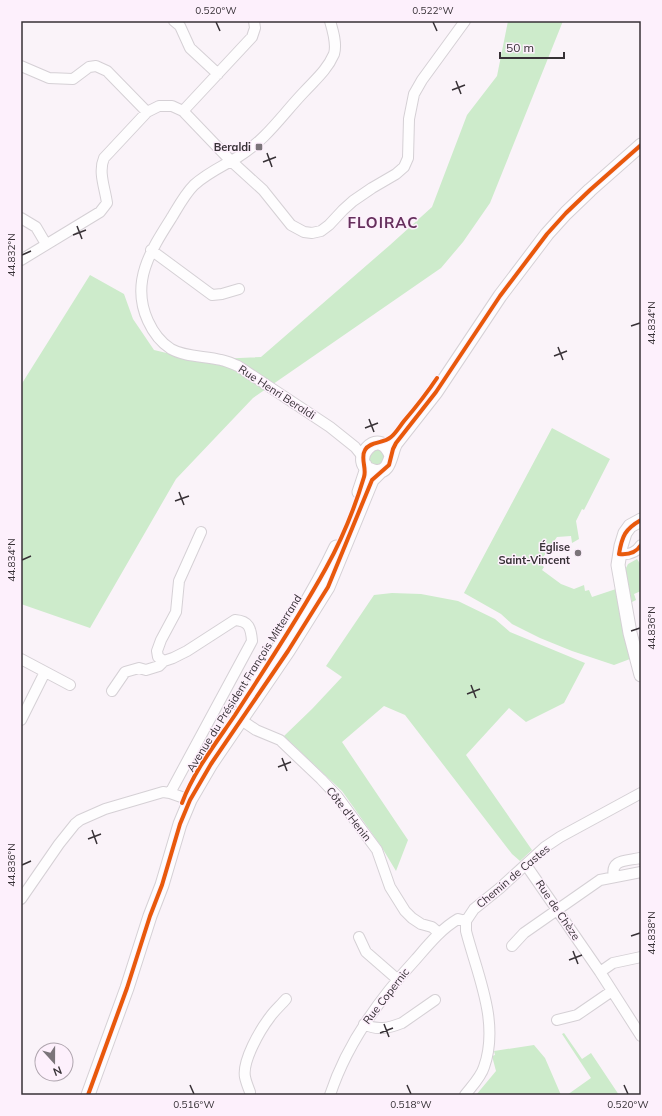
<svg xmlns="http://www.w3.org/2000/svg" width="662" height="1116" font-family="Mulish,sans-serif">
<style>
.green{fill:#cdebcb}
.lines{fill:none;stroke-linecap:round;stroke-linejoin:round}
.minor-casing{stroke:#d5d0d5;stroke-width:12}
.tertiary-casing{stroke:#d5d0d5;stroke-width:15}
.minor{stroke:#fefdfe;stroke-width:10}
.tertiary{stroke:#fefdfe;stroke-width:13}
.cycleway-casing{stroke:#fdf0fc;stroke-width:6}
.cycleway{stroke:#e8590c;stroke-width:4}
.ticks{fill:none;stroke:#373136;stroke-width:1.5}
.poi-dot{fill:#7b757a;stroke:#fdf0fc;stroke-width:1.5}
.labels{text-anchor:middle;stroke-width:3;stroke-linejoin:round;paint-order:stroke}
.poi-label{font-size:11px;font-weight:bold;fill:#373136;stroke:#fdf0fc;text-anchor:end}
.street-label{font-size:11px;fill:#373136;stroke:#fdf0fc}
.district-label{font-size:15px;font-weight:bold;letter-spacing:1px;fill:#662f5d;stroke:#fdf0fc}
.neatline{fill:none;stroke:#373136;stroke-width:1.5}
.ticks-label{font-size:10px;text-anchor:middle;fill:#373136}
</style>
<rect width="100%" height="100%" fill="#faf3f9"/>
<path class="green" d="M508,21H563L490,203L463,242L441,268L253,398L176,479L90,628L21,604V385L90,275L124,294L133,319L154,350L196,360L261,357L390,245L432,207L467,115L497,76Z
M552,428L610,459L584,510L582,509L576,521L579,539L572,543L571,536L557,537L539,563L544,567L542,570L561,584L574,589L584,585L585,591L589,590L592,597L616,589L630,659L614,665L572,651L540,638L512,624L501,614L464,593Z
M378,448L386,455L380,465H375L370,462L369,454Z
M637,559L641,565V591L634,594L636,600L632,602L625,570L628,564Z
M392,593L421,594L458,601L495,619L510,632L585,663L564,703L526,722L509,708L466,755L532,850L520,861L512,854L405,715L384,706L342,742L408,840L396,871L381,846L342,791L284,736L312,709L342,677L326,666L374,595Z
M564,1033L582,1059L591,1053L619,1095H567L591,1078L562,1034Z
M534,1045L545,1058L561,1095H476L496,1071L492,1056L495,1055L494,1051Z"/>
<g class="lines">
<defs>
<path id="minor" d="M174,21L180,26L190,48L218,74
M330,21C333,31 337,44 334,54C327,70 316,79 304,92C282,115 266,140 238,157C223,166 207,173 194,185C185,194 178,207 172,217C151,250 130,282 148,321C153,332 160,342 171,349C185,357 205,356 221,360C227,361 233,364 238,366L330,427L355,447L363,457
M21,66L49,78L73,79L89,67L96,66L107,71L147,112
M183,111L252,37L255,28L254,21
M21,218L36,227L46,244
M151,250L212,295L222,294L239,289
M21,260L100,212L107,203C105,188 98,172 104,158L147,112L159,106H172L183,111L230,160L263,190L291,225L304,232L312,233L321,231L329,225L343,210L353,201L372,188L396,174L404,167L408,158L409,119L414,94L422,80L465,21
M619,554C629,555 636,553 641,545
M21,659L70,685
M164,661L158,657L157,651L161,640L176,612L179,581L201,532
M112,691L125,672L139,668L146,670L159,666L164,661L173,658L187,651L235,620C249,621 251,628 252,641L170,793
M234,715L256,730L280,740L321,779L337,796L377,850L390,887L405,911L412,918L421,924L432,927L439,933
M21,720L45,672
M526,865L600,972L641,1036
M614,877C610,859 626,861 640,858L641,859
M21,899L59,844L75,824L80,820L105,809L163,792L170,793L190,800
M359,937L366,952L397,979
M512,946L524,933L600,880L641,872
M600,972L613,963L641,957
M557,1020L577,1015L612,991
M364,1024C377,1031 389,1028 402,1023L435,1000
M250,1092C248,1087 246,1082 245,1077C242,1061 260,1030 270,1017C274,1011 281,1005 286,999
M330,1095C347,1043 379,999 416,959C429,944 441,929 458,919L466,921
M465,1095C472,1086 481,1077 484,1067C500,1022 477,974 466,931V921L474,909L500,888L545,847L560,837L641,793"/>
<path id="tertiary" d="M391,456C379,422 345,465 374,471C391,475 390,453 396,443L436,392L500,296L547,234L566,213L590,190L641,145
M359,492L366,471L365,465
M641,520L630,526L625,533L621,546L618,565L630,633L641,675
M242,703C275,653 310,602 336,547
M88,1095L127,988L150,916L162,885L180,824L190,800L211,764L288,651L328,587L372,480L381,471"/>
</defs>
<use href="#minor" class="minor-casing"/>
<use href="#tertiary" class="tertiary-casing"/>
<use href="#minor" class="minor"/>
<use href="#tertiary" class="tertiary"/>
<defs>
<path id="cycleway" d="M641,520C625,529 622,536 619,554C629,555 636,553 641,545
M182,803C194,771 216,743 235,715C266,667 298,619 326,568C341,541 355,507 364,477C367,468 360,458 365,450C370,441 383,444 391,437C396,433 400,426 404,421C416,407 427,393 437,378
M88,1095L127,988L150,916L162,885L180,824L190,800L211,764L288,651L328,587L372,480L389,465L393,449L396,443L436,392L500,296L547,234L566,213L590,190L641,145"/>
</defs>
<use href="#cycleway" class="cycleway-casing"/>
<use href="#cycleway" class="cycleway"/>
</g>
<path class="ticks" d="M216,22L220,31M433,22L437,31M456,81L461,94M452,90L465,85M267,153L272,167M263,162L276,157M77,226L82,239M73,235L86,230M22,255L31,251M631,326L640,323M558,347L563,360M554,356L567,351M369,419L374,432M365,428L378,423M179,492L184,505M175,501L189,496M22,560L31,556M631,631L640,628M471,685L476,698M467,694L480,689M282,758L287,771M278,767L291,762M92,830L97,844M88,839L101,834M22,865L31,861M631,936L640,933M573,951L578,964M569,960L582,955M384,1024L389,1037M380,1033L393,1028M190,1085L194,1094M407,1085L411,1094M624,1085L628,1094"/>
<g class="poi-dot">
<rect x="255" y="143" width="8" height="8" rx="2"/>
<circle cx="578" cy="553" r="4"/>
</g>
<g class="labels">
<g class="poi-label">
<text x="251" y="151">Beraldi</text>
<text x="570" y="551">Église<tspan x="570" dy="13">Saint-Vincent</tspan></text>
</g>
<g class="street-label">
<text transform="translate(277 392) rotate(33)" y="4">Rue Henri Beraldi</text>
<text transform="translate(244 683) rotate(-58)" y="4">Avenue du Président François Mitterrand</text>
<text transform="translate(349 814) rotate(52)" y="4">Côte d'Henin</text>
<text transform="translate(513 876) rotate(-40)" y="4">Chemin de Castes</text>
<text transform="translate(558 910) rotate(56)" y="4">Rue de Chèze</text>
<text transform="translate(386 996) rotate(-52)" y="4">Rue Copernic</text>
</g>
<g class="district-label">
<text x="383" y="228">FLOIRAC</text>
</g>
</g>
<rect width="662" height="1116" fill="none" stroke="#fdf0fc" stroke-width="44"/>
<g transform="translate(54 1062) rotate(159)"><circle r="19" fill="#fdf0fc" stroke="#aea4ad"/>
<path d="M0-3L7 15L0 10L-7 15Z" fill="#7b757a"/>
<text y="-6" font-size="11" font-weight="bold" text-anchor="middle" fill="#373136">N</text>
</g>
<path d="M500 52v6h64v-6" fill="none" stroke="#373136" stroke-width="2"/>
<text x="506" y="52" font-size="12" fill="#373136" stroke="#fdf0fc" stroke-width="3" paint-order="stroke">50 m</text>
<rect x="22" y="22" width="618" height="1072" class="neatline"/>
<g class="ticks-label">
<text x="216" y="14">0.520°W</text>
<text x="433" y="14">0.522°W</text>
<text transform="translate(11 255) rotate(-90)" y="4">44.832°N</text>
<text transform="translate(651 323) rotate(-90)" y="4">44.834°N</text>
<text transform="translate(11 560) rotate(-90)" y="4">44.834°N</text>
<text transform="translate(651 628) rotate(-90)" y="4">44.836°N</text>
<text transform="translate(11 865) rotate(-90)" y="4">44.836°N</text>
<text transform="translate(651 933) rotate(-90)" y="4">44.838°N</text>
<text x="194" y="1108">0.516°W</text>
<text x="411" y="1108">0.518°W</text>
<text x="628" y="1108">0.520°W</text>
</g>
</svg>
